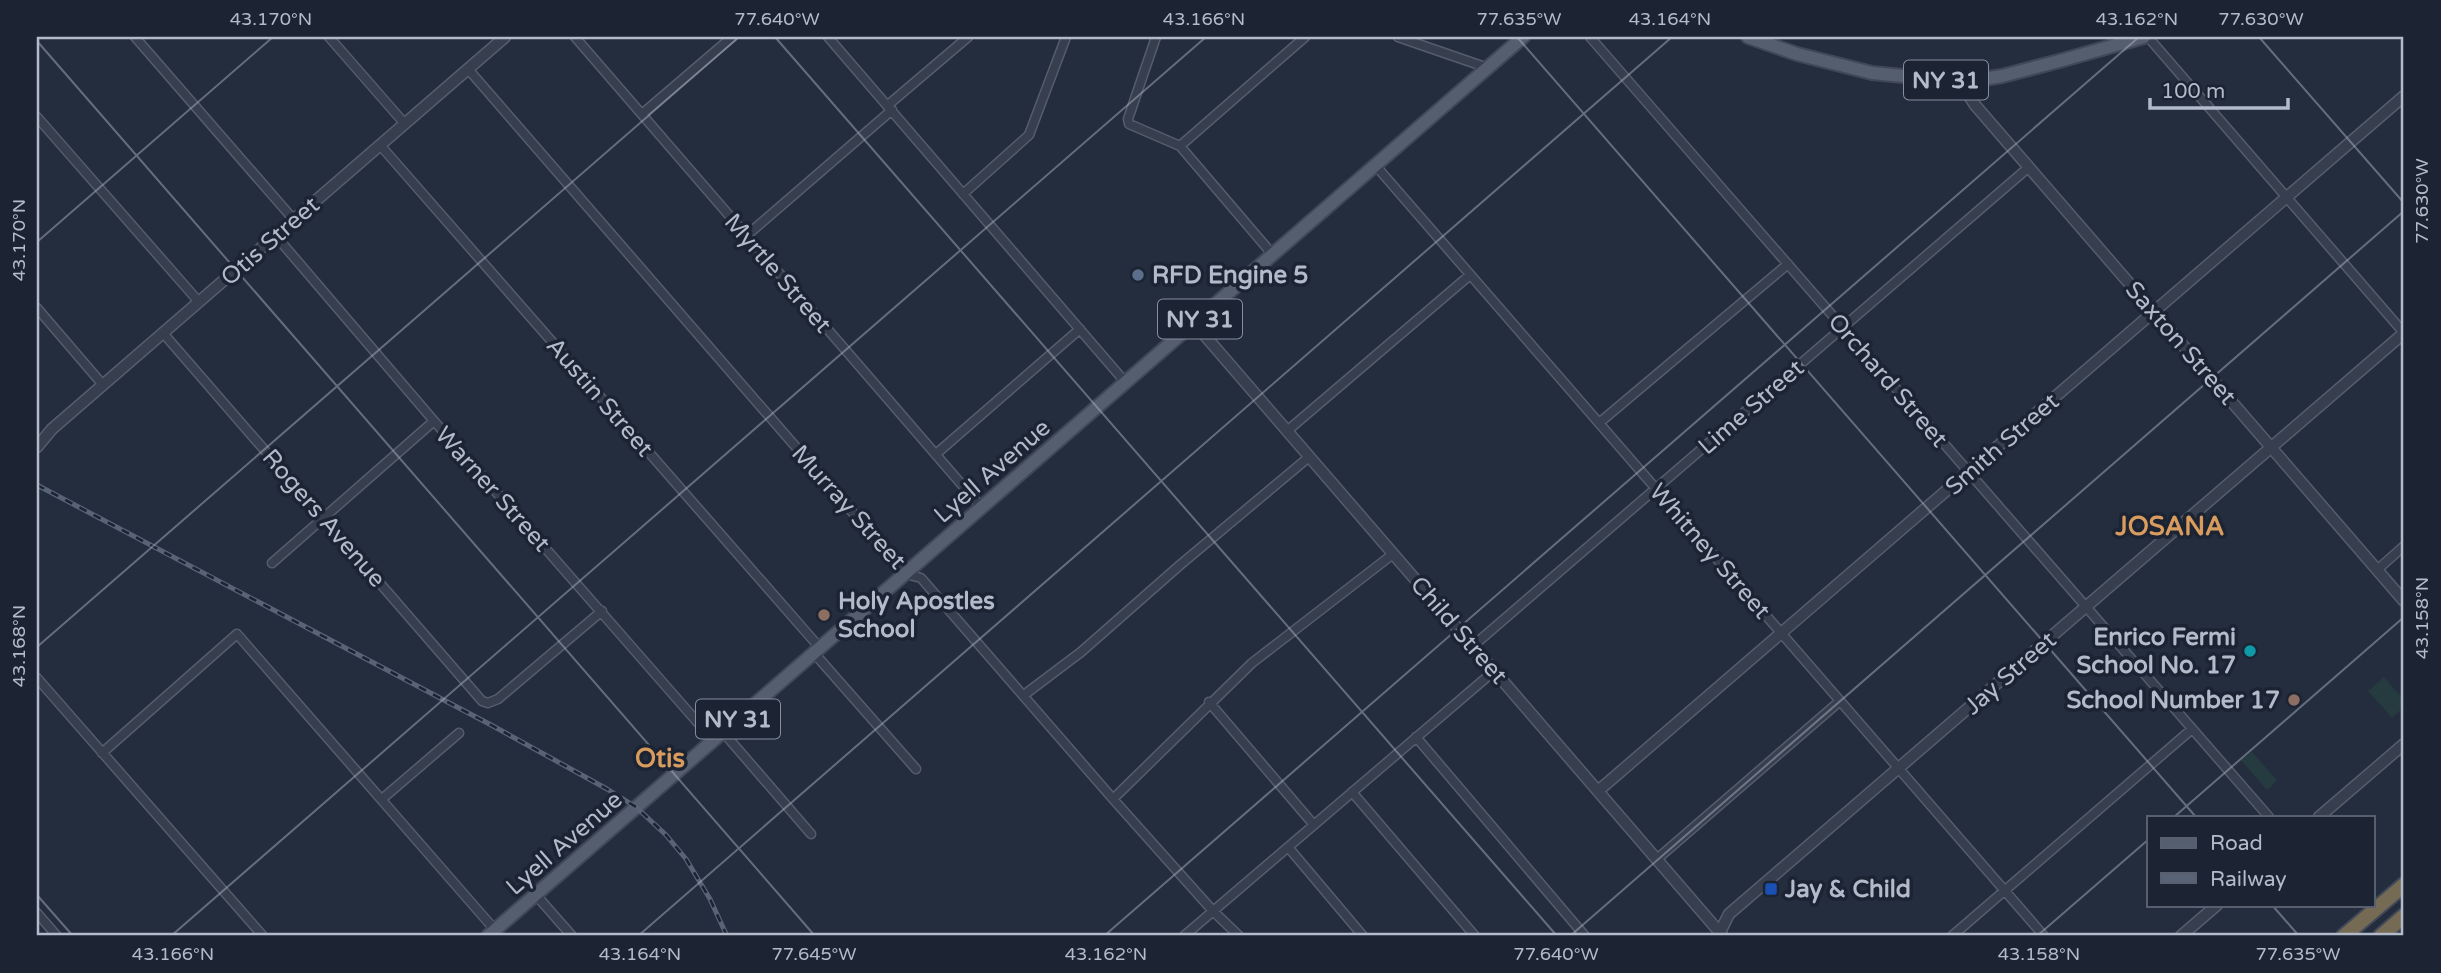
<svg xmlns="http://www.w3.org/2000/svg" width="2441" height="973" font-family="'Varela Round',sans-serif">
<style>
.green{fill:#253b3f}
.lines{fill:none;stroke-linecap:round;stroke-linejoin:round}
.minor-casing{stroke:#555d6c;stroke-width:11}
.tertiary-casing{stroke:#555d6c;stroke-width:13}
.primary-casing{stroke:#404857;stroke-width:16}
.motorway-casing{stroke:#424a59;stroke-width:18}
.minor{stroke:#373f4e;stroke-width:8}
.tertiary{stroke:#373f4e;stroke-width:10}
.primary{stroke:#555e6e;stroke-width:12}
.motorway{stroke:#756a54;stroke-width:14}
.rail-casing{stroke:#596376;stroke-width:5}
.rail{stroke:#1c2433;stroke-width:2.5;stroke-dasharray:8;stroke-linecap:butt}
.ticks{fill:none;stroke:#b3bac9;stroke-width:2;stroke-opacity:0.45}
.service-dot{fill:#5c6f8a;stroke:#1c2433;stroke-width:2.5}
.education-dot{fill:#8d6e63;stroke:#1c2433;stroke-width:2.5}
.culture-dot{fill:#0f9aa8;stroke:#1c2433;stroke-width:2.5}
.transit-dot{fill:#1a4fb4;stroke:#1c2433;stroke-width:2.5}
.labels{text-anchor:middle;stroke-width:7;stroke-linejoin:round;paint-order:stroke}
.shield{fill:#1c2433;stroke:#868d9c;stroke-width:2}
.shield-label{font-size:23px;font-weight:bold;fill:#b3bac9}
.street-label{font-size:24px;fill:#b3bac9;stroke:#1c2433}
.poi-label{font-size:24px;font-weight:bold;fill:#b3bac9;stroke:#1c2433;text-anchor:start}
.neighbourhood-label{font-size:26px;font-weight:bold;fill:#d99c5f;stroke:#1c2433}
.neatline{fill:none;stroke:#b3bac9;stroke-width:2.5}
.ticks-label{font-size:18px;text-anchor:middle;fill:#b3bac9}
</style>
<rect width="100%" height="100%" fill="#232d3e"/>
<path class="green" d="M2384,677L2404,700V707L2392,718L2368,691Z
M2252,752L2277,780L2270,788L2266,789L2241,760Z"/>
<g class="lines">
<defs>
<path id="minor" d="M135,37L294,220
M329,37L405,124
M575,37L982,508
M828,37L1126,383
M1156,37L1128,119L1129,124L1180,146L1273,255
M1398,37L1488,68
M1590,37L2269,817
M2148,37L2404,333
M468,69L906,574L921,578L1113,799L1213,911L1239,936
M888,105L968,37
M642,114L732,37
M37,117L199,302
M380,145L820,648
M1180,146L1305,37
M1376,166L2044,936
M963,194L1029,135L1066,37
M275,235L434,421L713,740
M746,236L892,110
M37,308L103,385
M163,333L482,701L488,703L498,699L602,611
M1599,423L1788,264
M1287,431L1470,275
M936,454L1080,329
M272,563L434,421
M2377,570L2404,546
M1473,646L2029,167
M814,653L916,769
M37,678L263,936
M1024,695L1081,652L1180,565L1309,457
M1209,702L1314,825
M723,732L811,834
M1416,737L1585,936
M102,753L237,634L495,930
M1352,792L1475,936
M382,799L459,733
M1113,799L1252,663L1393,554
M1288,847L1363,936
M1657,859L1840,701
M536,895L572,936
M37,913L57,936
M1184,936L1494,671
M1952,936L2192,729"/>
<path id="tertiary" d="M1965,82L1968,94L1975,105L2404,601
M1194,323L1722,935
M37,447L52,429L505,37
M1598,791L2404,96
M2319,817L2404,744
M1718,936L1729,914L2404,333
M2181,936L2217,905"/>
<path id="primary" d="M1748,37L1797,54L1872,73L1965,82L2002,76L2063,60L2144,37
M488,936L1523,37"/>
<path id="motorway" d="M2344,936L2404,885
M2381,936L2404,916"/>
</defs>
<use href="#minor" class="minor-casing"/>
<use href="#tertiary" class="tertiary-casing"/>
<use href="#primary" class="primary-casing"/>
<use href="#motorway" class="motorway-casing"/>
<use href="#minor" class="minor"/>
<use href="#tertiary" class="tertiary"/>
<use href="#primary" class="primary"/>
<use href="#motorway" class="motorway"/>
<defs>
<path id="rail" d="M37,485L493,726L607,789L636,807L666,835L686,859L710,899L727,936"/>
</defs>
<use href="#rail" class="rail-casing"/>
<use href="#rail" class="rail"/>
</g>
<path class="ticks" d="M775,37L1557,936M1517,37L2196,817M2259,37L2404,203M37,41L815,936M37,242L273,37M37,647L739,37M2174,817L2404,617M37,895L73,936M2272,905L2299,936M171,936L1206,37M638,936L1672,37M1104,936L2139,37M1570,936L2404,211M2037,936L2149,839"/>
<circle class="service-dot" cx="1138" cy="275" r="7"/>
<g class="education-dot">
<circle cx="824" cy="615" r="7"/>
<circle cx="2294" cy="700" r="7"/>
</g>
<circle class="culture-dot" cx="2250" cy="651" r="7"/>
<rect class="transit-dot" x="1764" y="882" width="14" height="14" rx="3.5"/>
<g class="labels">
<g class="shield">
<rect x="1904" y="60.5" width="84" height="39" rx="5"/>
<rect x="1158" y="299.5" width="84" height="39" rx="5"/>
<rect x="696" y="699.5" width="84" height="39" rx="5"/>
</g>
<g class="shield-label">
<text x="1946" y="88">NY 31</text>
<text x="1200" y="327">NY 31</text>
<text x="738" y="727">NY 31</text>
</g>
<g class="street-label">
<text transform="translate(270 241) rotate(-41)" y="8">Otis Street</text>
<text transform="translate(778 273) rotate(49)" y="8">Myrtle Street</text>
<text transform="translate(2181 343) rotate(49)" y="8">Saxton Street</text>
<text transform="translate(1888 380) rotate(49)" y="8">Orchard Street</text>
<text transform="translate(600 397) rotate(49)" y="8">Austin Street</text>
<text transform="translate(1751 407) rotate(-41)" y="8">Lime Street</text>
<text transform="translate(2002 444) rotate(-41)" y="8">Smith Street</text>
<text transform="translate(992 471) rotate(-41)" y="8">Lyell Avenue</text>
<text transform="translate(493 489) rotate(48)" y="8">Warner Street</text>
<text transform="translate(849 507) rotate(48)" y="8">Murray Street</text>
<text transform="translate(324 518) rotate(49)" y="8">Rogers Avenue</text>
<text transform="translate(1710 551) rotate(49)" y="8">Whitney Street</text>
<text transform="translate(1459 630) rotate(49)" y="8">Child Street</text>
<text transform="translate(2010 673) rotate(-41)" y="8">Jay Street</text>
<text transform="translate(564 843) rotate(-41)" y="8">Lyell Avenue</text>
</g>
<g class="poi-label">
<text x="1152" y="283">RFD Engine 5</text>
<text x="838" y="609">Holy Apostles<tspan x="838" dy="28">School</tspan></text>
<text x="2236" y="645" text-anchor="end">Enrico Fermi<tspan x="2236" dy="28">School No. 17</tspan></text>
<text x="2280" y="708" text-anchor="end">School Number 17</text>
<text x="1785" y="897">Jay &amp; Child</text>
</g>
<g class="neighbourhood-label">
<text x="2170" y="535">JOSANA</text>
<text x="660" y="767">Otis</text>
</g>
</g>
<rect width="2441" height="973" fill="none" stroke="#1c2433" stroke-width="77"/>
<rect x="2147" y="816" width="228" height="91" fill="#1c2433" stroke="#58606f" stroke-width="2"/>
<rect x="2161" y="838" width="35" height="10" fill="#555e6e" stroke="#58606f" stroke-width="2"/>
<text x="2210" y="850" font-size="21" fill="#b3bac9">Road</text>
<rect x="2161" y="873" width="35" height="10" fill="#596376" stroke="#58606f" stroke-width="2"/>
<text x="2210" y="886" font-size="21" fill="#b3bac9">Railway</text>
<path d="M2150 98v10h138v-10" fill="none" stroke="#b3bac9" stroke-width="3.5"/>
<text x="2161" y="98" font-size="21" fill="#b3bac9" stroke="#1c2433" stroke-width="5" paint-order="stroke">100 m</text>
<rect x="38" y="38" width="2364" height="896" class="neatline"/>
<g class="ticks-label">
<text x="271" y="25">43.170°N</text>
<text x="777" y="25">77.640°W</text>
<text x="1204" y="25">43.166°N</text>
<text x="1519" y="25">77.635°W</text>
<text x="1670" y="25">43.164°N</text>
<text x="2137" y="25">43.162°N</text>
<text x="2261" y="25">77.630°W</text>
<text transform="translate(2422 201) rotate(-90)" y="6">77.630°W</text>
<text transform="translate(19 240) rotate(-90)" y="6">43.170°N</text>
<text transform="translate(2422 618) rotate(-90)" y="6">43.158°N</text>
<text transform="translate(19 646) rotate(-90)" y="6">43.168°N</text>
<text x="173" y="960">43.166°N</text>
<text x="640" y="960">43.164°N</text>
<text x="814" y="960">77.645°W</text>
<text x="1106" y="960">43.162°N</text>
<text x="1556" y="960">77.640°W</text>
<text x="2039" y="960">43.158°N</text>
<text x="2298" y="960">77.635°W</text>
</g>
</svg>
